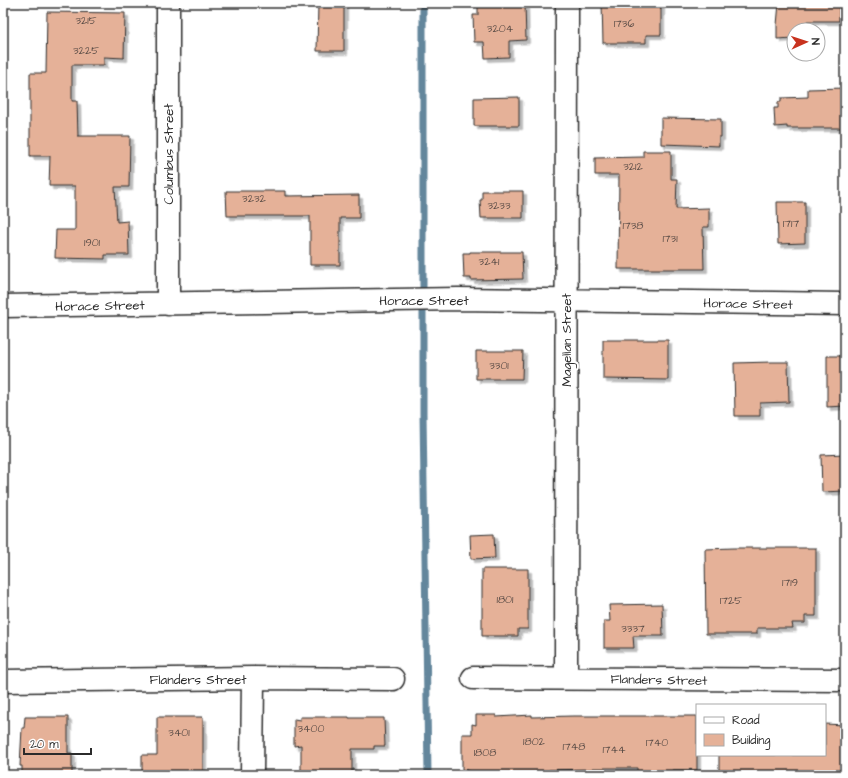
<svg xmlns="http://www.w3.org/2000/svg" width="848" height="778" font-family="'Architects Daughter',sans-serif">
<style>
.lines{fill:none;stroke-linecap:round;stroke-linejoin:round}
.stream{stroke:#63869c;stroke-width:7}
.building{fill:#e5b198;stroke:#2b2b2b;filter:url(#shadow)}
.minor-casing{stroke:#2b2b2b;stroke-width:25}
.minor{stroke:#fff;stroke-width:22}
.labels{text-anchor:middle;stroke-width:4;stroke-linejoin:round;paint-order:stroke}
.number-label{font-size:11px;fill:#5a4c46}
.street-label{font-size:13px;fill:#2b2b2b;stroke:#fff}
</style>
<defs>
<filter id="shadow"><feDropShadow dx="3.5" dy="3.5" stdDeviation="0" flood-color="#0004"/></filter>
</defs>
<rect width="100%" height="100%" fill="#fff"/>
<filter id="ink" filterUnits="userSpaceOnUse"><feTurbulence type="fractalNoise" baseFrequency=".025" numOctaves="2"/><feDisplacementMap in="SourceGraphic" scale="8" xChannelSelector="R" yChannelSelector="G"/><feConvolveMatrix kernelMatrix="1 2 1 2 8 2 1 2 1" color-interpolation-filters="sRGB"/></filter>
<g filter="url(#ink)">
<g class="lines">
<path class="stream" d="M423,3V413L428,775"/>
</g>
<path class="building" d="M318,3H344V51H317Z
M478,3H525L526,40L509,41V57L485,58L484,42H474L473,15H478Z
M602,3H661V35H646V43H603Z
M779,3H839V21H807V30H794V38L777,39V25Z
M47,12L125,13L124,58L104,57V65H72V101H77L78,136H130L129,187H115L117,222L128,221L129,255H105V259L55,258L56,230H75V186H49L50,156H30V73H46Z
M845,88V128H787V126L775,127L774,108H778V102H781V98L808,97V89Z
M519,97V126H474V98Z
M661,118L721,119V137H719V146L661,144Z
M643,151H671V179H677L676,209L709,208V227H703L704,269H618L619,175H595V158L643,157Z
M226,191H285V196L359,195V218H340V265H310V216H227Z
M482,191H523V218H481L480,200H482Z
M777,202H805V243L778,244Z
M470,252H522L523,279L471,280V278H464L463,253H470Z
M603,340H668V380L603,379Z
M476,351H523L522,379H476Z
M827,356H845V406L827,407Z
M772,362H788L789,402L760,403V416H735L734,363Z
M845,454V491L822,492L821,455Z
M494,534L495,558L471,559L470,535Z
M734,548H816V616H805V623H792L793,628H757V634H706L705,549Z
M482,569H528V629H518V636H482Z
M662,604L663,636H633L634,648H604V621H610L609,605Z
M476,715H496V717L532,715V717L573,716H697V770H672L673,775H637V768H592V769L549,770V775H468V770H462V734H472V724L476,725Z
M25,717H68V753H72V775H22V766H20L22,728H24Z
M157,717H203V775H142V755H157Z
M300,717H349V718H384L385,746H374V749H352V775H301V745L294,746V719L300,720Z
M825,724L845,725V775H719V755H825Z"/>
<g class="lines">
<defs>
<path id="minor" d="M168,304V3
M3,306L458,299L845,304
M473,678L845,680
M566,678L567,3
M3,681L253,678L393,679
M252,775L253,678"/>
</defs>
<use href="#minor" class="minor-casing"/>
<use href="#minor" class="minor"/>
</g>
</g>
<g class="labels">
<g class="number-label">
<text x="86" y="24">3215</text>
<text x="624" y="27">1736</text>
<text x="500" y="32">3204</text>
<text x="86" y="54">3225</text>
<text x="633" y="170">3212</text>
<text x="254" y="202">3232</text>
<text x="499" y="209">3233</text>
<text x="791" y="227">1717</text>
<text x="633" y="229">1738</text>
<text x="670" y="242">1731</text>
<text x="92" y="246">1901</text>
<text x="489" y="265">3241</text>
<text x="499" y="369">3301</text>
<text x="790" y="586">1719</text>
<text x="505" y="603">1801</text>
<text x="731" y="604">1725</text>
<text x="633" y="632">3337</text>
<text x="311" y="732">3400</text>
<text x="179" y="736">3401</text>
<text x="534" y="745">1802</text>
<text x="657" y="746">1740</text>
<text x="574" y="750">1748</text>
<text x="614" y="753">1744</text>
<text x="485" y="756">1808</text>
</g>
<g class="street-label">
<text transform="translate(168 154) rotate(-90)" y="5">Columbus Street</text>
<text x="424" y="305">Horace Street</text>
<text transform="translate(748 303) rotate(1)" y="5">Horace Street</text>
<text transform="translate(100 305) rotate(-1)" y="5">Horace Street</text>
<text transform="translate(566 340) rotate(-90)" y="5">Magellan Street</text>
<text x="198" y="684">Flanders Street</text>
<text transform="translate(659 679) rotate(1)" y="5">Flanders Street</text>
</g>
</g>
<rect width="848" height="778" fill="none" stroke="#fff" stroke-width="16"/>
<rect x="8" y="8" width="832" height="762" fill="none" stroke="#2b2b2b" stroke-width="1.5" filter="url(#ink)"/>
<rect x="696" y="704" width="130" height="52" fill="#ffffff" stroke="#aaaaaa"/>
<rect x="704" y="717" width="20" height="6" fill="#ffffff" stroke="#aaaaaa"/>
<text x="732" y="724" font-size="12" fill="#2b2b2b">Road</text>
<rect x="704" y="734" width="20" height="12" fill="#e5b198" stroke="#aaaaaa"/>
<text x="732" y="744" font-size="12" fill="#2b2b2b">Building</text>
<g transform="translate(806 42) rotate(87)"><circle r="19" fill="#ffffff" stroke="#aaaaaa"/>
<path d="M0-3L7 15L0 10L-7 15Z" fill="#c8321e"/>
<text y="-6" font-size="11" font-weight="bold" text-anchor="middle" fill="#2b2b2b">N</text>
</g>
<path d="M24 748v6h67v-6" fill="none" stroke="#2b2b2b" stroke-width="2"/>
<text x="30" y="748" font-size="12" fill="#2b2b2b" stroke="#ffffff" stroke-width="3" paint-order="stroke">20 m</text>
</svg>
